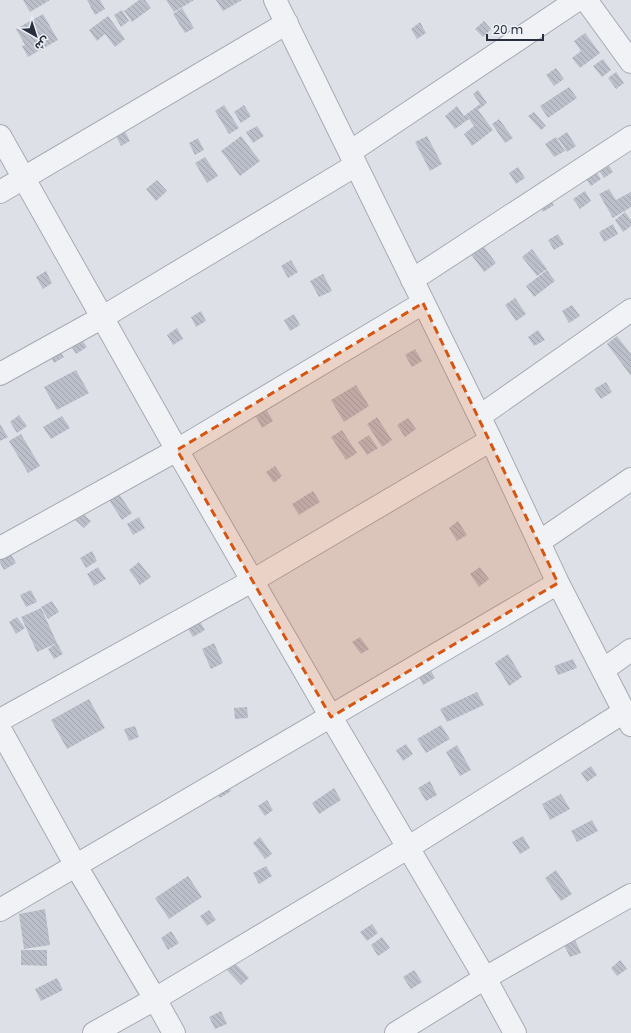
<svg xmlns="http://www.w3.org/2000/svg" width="631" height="1033" font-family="Poppins,'Noto Sans Arabic',sans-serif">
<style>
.building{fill:url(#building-back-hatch)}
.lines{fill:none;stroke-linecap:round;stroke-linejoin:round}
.minor-casing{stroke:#a6abb4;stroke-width:24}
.minor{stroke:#f0f2f5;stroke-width:22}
.marked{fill:#d55511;fill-opacity:0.2;stroke:#d55511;stroke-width:3;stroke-dasharray:8 5;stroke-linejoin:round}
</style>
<defs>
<pattern id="building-back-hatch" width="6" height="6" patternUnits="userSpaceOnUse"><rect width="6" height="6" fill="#bbbfca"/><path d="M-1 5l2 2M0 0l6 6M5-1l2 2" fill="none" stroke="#a1a4af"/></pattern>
</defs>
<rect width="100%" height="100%" fill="#dde1e7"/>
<path class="building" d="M23,0H50L30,12Z
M87,0H100L105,9L95,15Z
M139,0H145L151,8L132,22L124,11Z
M166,0H194L174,12Z
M216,0H242L223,11Z
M182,8L194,28L185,33L173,14Z
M122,10L129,21L121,27L114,15Z
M43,14L58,40L28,57L22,46L25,45L16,29Z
M108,16L125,39L115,47L105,34L97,41L89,30Z
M484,21L491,29L483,37L475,29Z
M420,22L426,33L417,39L411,29Z
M585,33L600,53L580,68L572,58L581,51L574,41Z
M603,59L611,70L602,77L593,66Z
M556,68L564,79L554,86L546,75Z
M616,72L624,83L616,89L608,78Z
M569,87L577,98L548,118L540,106Z
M478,90L487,103L478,110L493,130L472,146L464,134L474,126L469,119L455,129L445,116L457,106L464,116L480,104L473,94Z
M224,105L239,128L229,134L215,111Z
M244,105L251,116L241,123L234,112Z
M534,112L546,126L541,130L528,116Z
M499,119L513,138L505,143L492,124Z
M122,126L130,141L121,146L114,131Z
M257,126L264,136L253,143L246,132Z
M567,132L576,146L567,152L558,138Z
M241,136L260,161L240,176L221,151Z
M427,136L442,164L430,171L415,142Z
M556,137L565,151L554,157L545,144Z
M198,138L204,150L195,155L189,143Z
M205,157L218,176L207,183L195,163Z
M606,161L613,172L604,178L597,168Z
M518,167L525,178L516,184L509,173Z
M593,167L601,179L591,186L583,175Z
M157,180L167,191L156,201L146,189Z
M609,189L616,200L631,192V207L613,218L599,194Z
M585,191L591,201L580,209L573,199Z
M548,196L554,205L543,212L538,203Z
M625,212L631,220V226L623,232L615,220Z
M613,224L618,234L604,242L599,232Z
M558,234L564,244L554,250L548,240Z
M482,244L496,263L484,272L470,253Z
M532,249L547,269L537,276L522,257Z
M291,260L298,272L288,278L281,266Z
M547,270L555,281L534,297L526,286Z
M46,271L52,283L43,289L36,277Z
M323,274L332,291L319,297L310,281Z
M515,298L526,314L516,321L505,305Z
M572,305L580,316L569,323L562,311Z
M201,311L206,321L196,327L191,317Z
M294,314L300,325L290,331L284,320Z
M177,328L183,339L173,345L167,335Z
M538,330L545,340L534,346L528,337Z
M79,336L87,347L76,354L69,343Z
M617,336L631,354V376L607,344Z
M58,348L64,357L54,363L49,354Z
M415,349L422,361L412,367L405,355Z
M76,370L89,393L57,410L44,387Z
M606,382L612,392L601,399L594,389Z
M356,385L369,406L344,422L331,400Z
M266,409L273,421L262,428L255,415Z
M19,415L27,426L17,433L10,422Z
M62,416L70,428L51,439L43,427Z
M377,417L392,440L382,447L367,424Z
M408,418L416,429L405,437L397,425Z
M0,424L8,437L0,441Z
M342,430L357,453L346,460L331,437Z
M21,434L40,466L28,473L9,441Z
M369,435L378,448L367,455L358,442Z
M275,466L282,476L274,483L266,472Z
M313,491L320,502L299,515L292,504Z
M119,494L132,513L122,520L109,500Z
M81,512L91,521L84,528L74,519Z
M139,517L145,528L133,535L127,524Z
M458,521L467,535L457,541L449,528Z
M9,551L16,563L4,570L0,563V556Z
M92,551L97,561L86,568L80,558Z
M139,562L151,577L140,585L129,570Z
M98,567L106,579L94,586L87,574Z
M480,567L489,579L479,587L470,574Z
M31,590L37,602L26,607L20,595Z
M52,601L59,612L48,619L41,607Z
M41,608L57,643L37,652L21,617Z
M17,617L25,628L16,634L9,622Z
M199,620L205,630L193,637L187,627Z
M360,637L369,649L361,654L352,642Z
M57,643L63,654L54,659L48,649Z
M214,643L223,663L211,669L202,649Z
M508,654L522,677L509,686L495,663Z
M573,659L577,668L558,675L554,666Z
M429,667L435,678L423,685L417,673Z
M477,692L484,705L447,722L440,709Z
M89,699L105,728L67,749L51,720Z
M247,707L248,718L235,719L234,708Z
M441,725L450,739L426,753L417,739Z
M135,726L139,737L129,741L124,729Z
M406,744L413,754L403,761L396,750Z
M457,745L471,770L460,776L446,752Z
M591,766L597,775L587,782L581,773Z
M224,779L231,791L220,798L213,786Z
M430,781L437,795L426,801L418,788Z
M334,788L341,800L319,814L312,803Z
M561,794L570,809L550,820L542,804Z
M267,800L273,810L265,816L258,806Z
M592,820L598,831L577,842L571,831Z
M523,836L530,848L520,854L512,842Z
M260,837L272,854L265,859L253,843Z
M266,866L272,876L259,884L253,873Z
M556,870L572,894L561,901L545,878Z
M188,876L202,897L169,919L155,898Z
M45,909L50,945L24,949L19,914Z
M209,910L216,920L207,926L200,916Z
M372,924L378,933L367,941L360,932Z
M171,931L179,943L168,950L161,938Z
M382,937L390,948L378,956L371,945Z
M575,940L581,953L570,957L564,945Z
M21,950H47V966L21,965Z
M620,960L627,969L617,976L611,968Z
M233,961L249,978L241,985L225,968Z
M414,970L422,982L411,989L403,977Z
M57,978L63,990L41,1001L35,989Z
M221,1011L227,1024L215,1029L209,1017Z"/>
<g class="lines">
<defs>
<path id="minor" d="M275,0L491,440L558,583L631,725
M586,0L631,62
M0,136L177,450L331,717L485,978L515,1033
M350,152L577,0
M0,192L287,23
M412,280L631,137
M0,374L103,317L356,165
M480,416L631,310
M539,542L631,479
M0,548L177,450L423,303
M603,670L631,650
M0,720L252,581L491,440
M0,729L76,866L155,999L174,1033
M0,910L558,583
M94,1033L155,999L409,847L624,712
M396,1033L485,978L631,895"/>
</defs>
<use href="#minor" class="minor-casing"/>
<use href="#minor" class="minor"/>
</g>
<path class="marked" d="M423,303L558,583L331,717L177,450Z"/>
<g transform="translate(36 36) rotate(141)" stroke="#edf0f5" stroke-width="3" paint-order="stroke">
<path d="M0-3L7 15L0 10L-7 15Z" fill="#272e3e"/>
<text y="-6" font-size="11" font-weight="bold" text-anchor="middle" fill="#272e3e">ش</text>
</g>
<path d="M487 34v6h56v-6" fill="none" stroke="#272e3e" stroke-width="2"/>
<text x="493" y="34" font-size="12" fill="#272e3e" stroke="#edf0f5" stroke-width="3" paint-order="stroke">20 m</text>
</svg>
